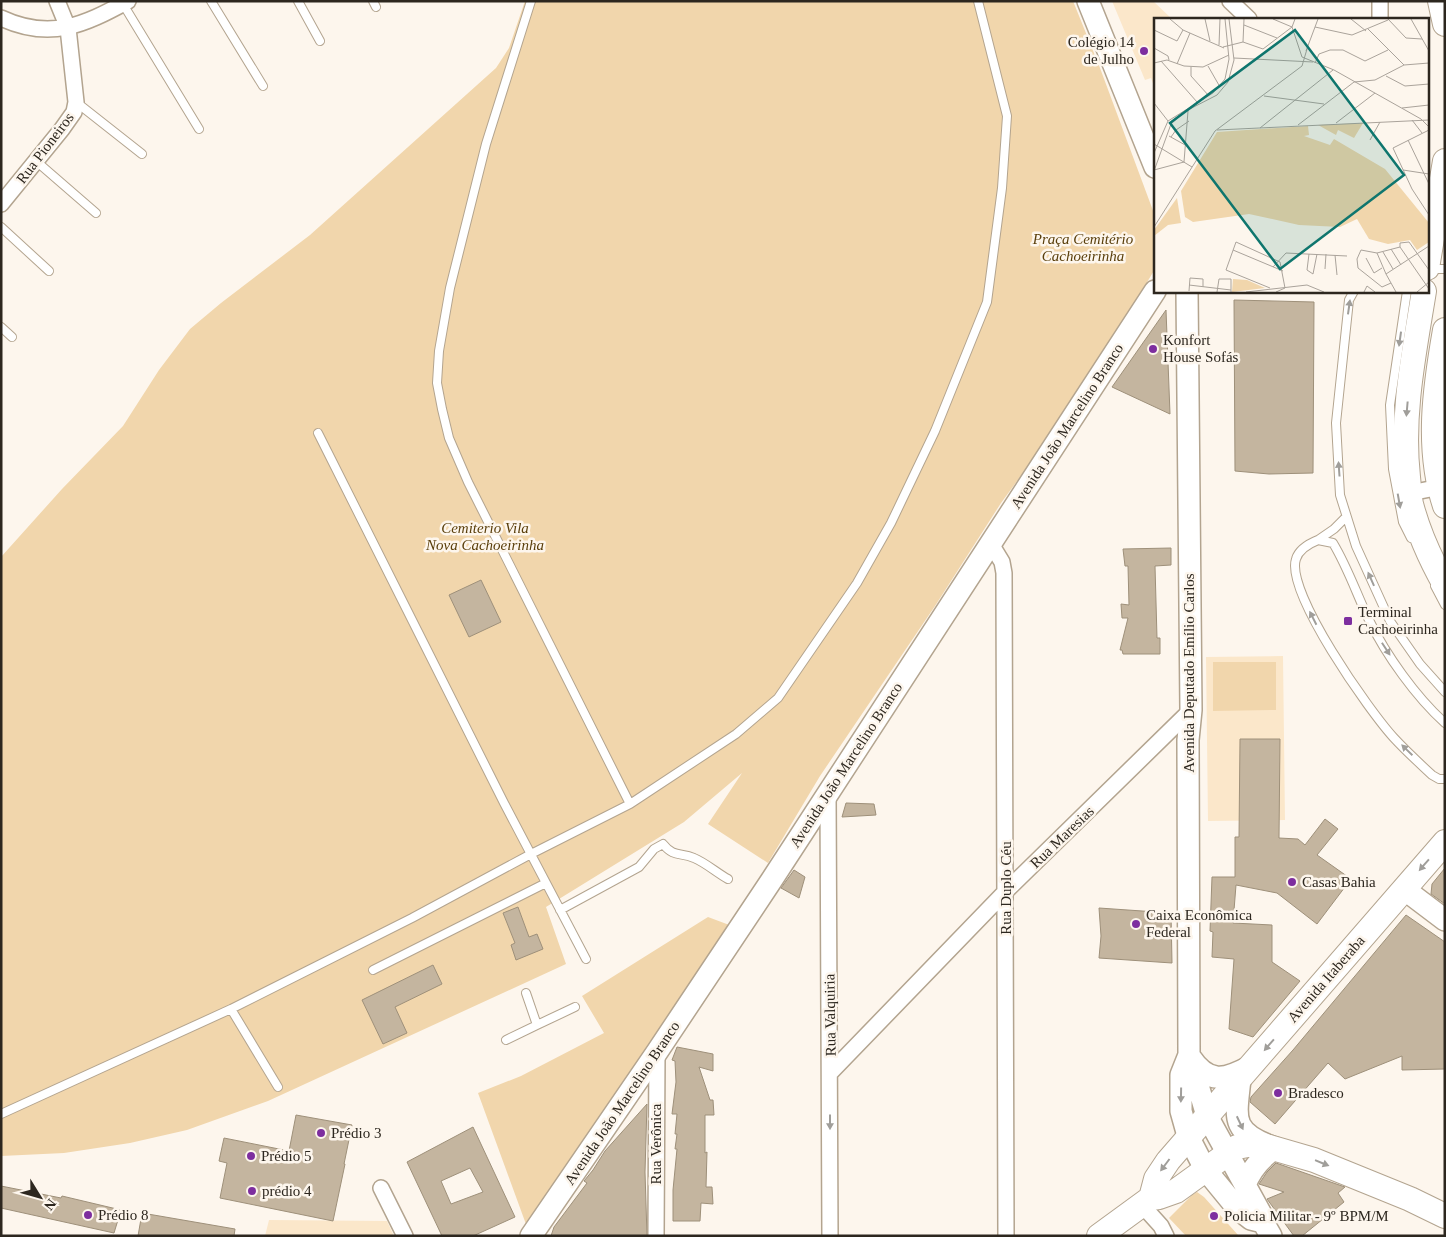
<svg xmlns="http://www.w3.org/2000/svg" width="1446" height="1237" font-family="Georgia,serif">
<style>
.built{fill:#fbe7ca}
.green{fill:#f1d6ac}
.building{fill:#c4b59f;stroke:#9e907a;fill-rule:evenodd}
.lines{fill:none;stroke-linecap:round;stroke-linejoin:round}
.lane-casing{stroke:#b3a48f;stroke-width:10}
.street-casing{stroke:#b3a48f;stroke-width:18}
.secondary-casing{stroke:#b3a48f;stroke-width:24}
.primary-casing{stroke:#b3a48f;stroke-width:26}
.lane{stroke:#fff;stroke-width:8}
.street{stroke:#fff;stroke-width:15}
.secondary{stroke:#fff;stroke-width:21}
.primary{stroke:#fff;stroke-width:24}
.oneway{fill:#a09e9a}
.poi-dot{fill:#7d2e9f;stroke:#fdf6ed;stroke-width:2}
.labels{text-anchor:middle;stroke-width:5;stroke-linejoin:round;paint-order:stroke}
.poi-label{font-size:15px;fill:#2d271f;stroke:#fdf6ed;text-anchor:start}
.street-label{font-size:15px;fill:#2d271f;stroke:#fdf6ed}
.park-label{font-size:15px;font-style:italic;fill:#593e0a;stroke:#fdf6ed}
.inset-road{fill:none;stroke:#aaa39b;stroke-width:1}
.view{fill:#0f766e;fill-opacity:0.15;stroke:#0f766e;stroke-width:2.5}
.inset-edge{fill:none;stroke:#2d271f;stroke-width:2.5}
</style>
<rect width="100%" height="100%" fill="#fdf6ed"/>
<path class="built" d="M1112,1H1153L1172,19H1155V89L1151,78L1145,80Z
M1283,656L1285,820L1208,821L1206,657Z
M269,1220L387,1221L394,1236H265Z"/>
<path class="green" d="M525,1H1073L1100,68L1155,216V269L1076,400L1001,503L935,606L820,776L768,863L708,824L742,773L684,822L546,907L566,964L268,1101L187,1130L130,1143L64,1153L1,1156V557L62,489L123,426L159,370L190,329L221,303L310,235L496,68L509,48Z
M1213,662H1276V710L1213,711Z
M708,917L732,926L527,1227L478,1093L521,1076L604,1033L582,996Z
M1197,1192L1204,1197L1238,1235L1186,1236L1169,1218L1192,1195Z"/>
<path class="building" d="M1234,300L1314,302L1313,473L1269,474L1235,471Z
M1166,310L1170,414L1112,387Z
M1171,548V565L1155,566L1157,638H1160V654H1123L1122,650H1120L1128,618H1122L1121,604L1129,605L1128,566H1125L1123,549Z
M481,580L501,622L469,637L449,595Z
M1240,739H1280L1279,838L1298,839L1305,845L1325,819L1338,829L1317,855L1351,879L1317,924L1277,893L1236,885L1233,923L1272,925V962L1300,981L1253,1037L1229,1029L1234,959L1212,957L1213,932L1210,931L1212,877H1235V837H1239Z
M846,803L874,804L876,815L842,817Z
M1445,868V904L1431,894L1432,884Z
M794,870L805,877L799,898L781,888Z
M518,907L529,937L537,934L543,949L516,960L511,945L515,943L503,913Z
M1099,908L1171,913L1172,963L1099,958L1101,936Z
M1406,915L1445,942V1069L1402,1070V1056L1345,1079L1328,1063L1275,1124L1250,1102L1251,1097L1293,1050Z
M433,965L442,984L395,1007L407,1033L383,1044L362,1000Z
M677,1047L713,1054V1071L699,1067L710,1100H713L714,1115H705V1153L707,1152L706,1187H712L713,1204L701,1203L700,1221H673V1190L677,1149H675L677,1134H675L677,1114H672L676,1082L675,1061L672,1060Z
M647,1104L645,1172L647,1236H551L554,1227L587,1183L584,1181L593,1170L605,1151Z
M296,1115L352,1125L344,1164H345L333,1221L220,1198L227,1163L219,1161L224,1138L289,1151Z
M473,1127L515,1217L473,1236H442L407,1162ZM470,1168L483,1192L451,1204L441,1181Z
M1276,1163L1345,1187L1338,1193L1344,1202L1302,1236H1294L1267,1199L1284,1192L1259,1184L1267,1172Z
M1,1186L61,1198L62,1196L121,1210L114,1233L1,1208Z
M142,1213L235,1229L234,1236H138Z"/>
<g class="lines">
<defs>
<path id="lane" d="M211,1L263,86
M298,1L320,41
M373,1L376,7
M531,1L486,144L450,288L439,351L437,383L442,409L449,438L468,482L630,804
M123,4L199,129
M76,102L142,154
M36,161L96,213
M1,227L49,271
M1429,269H1445
M1354,291L1349,300L1336,423L1340,495L1356,546L1390,621L1420,664L1445,692
M1407,291L1390,405L1393,469L1403,522L1411,538
M1,327L12,337
M318,433L504,803L586,959
M1318,540L1334,529L1346,517
M1435,586L1445,605
M1445,723C1416,697 1386,655 1369,620C1357,595 1348,568 1333,543L1318,540C1308,544 1299,549 1296,559C1285,592 1370,712 1394,738C1406,751 1419,763 1432,775L1439,779H1445
M560,910L639,867L654,849L663,844C674,858 681,852 694,858C706,863 717,873 728,879
M373,970L546,883
M526,993L537,1025L575,1007
M231,1009L278,1087
M506,1040L537,1025
M1,1114L231,1009L412,918L531,854L630,804L736,734L778,698L857,583L891,523L935,431L987,302L1002,188L1007,116L978,1"/>
<path id="street" d="M1230,1L1249,19
M1,18C50,41 84,25 128,1
M1380,19V1
M1,204L62,129L74,112L76,102L68,28L57,1
M1410,493L1445,486
M991,544L1002,562L1004,573L1006,1236
M828,794L830,1236
M830,1073L1006,891L1191,710
M381,1188L405,1236
M1142,1205L1161,1226L1166,1236
M656,1236L657,1052"/>
<path id="secondary" d="M1088,1L1155,167
M1187,291L1191,710L1188,740L1189,1055L1207,1116L1261,1214L1263,1222L1271,1236
M1404,889L1445,920
M1189,1055L1181,1075V1111L1188,1136L1205,1169L1237,1208L1251,1219L1263,1222
M1190,1057C1209,1085 1225,1080 1251,1066
M1240,1079C1236,1118 1230,1131 1272,1147
M1245,1185C1251,1169 1261,1158 1275,1148
M531,1236L657,1052L771,881L1155,291"/>
<path id="primary" d="M1440,1L1445,24
M1427,268L1445,161
M1424,291C1414,353 1401,415 1408,477C1409,486 1409,495 1411,504C1418,531 1431,560 1445,585
M1445,330C1435,387 1426,449 1445,506
M1151,1198L1156,1179L1168,1161L1445,842
M1099,1236L1151,1198L1159,1197L1176,1191L1237,1147L1248,1145H1262L1314,1160L1410,1199L1445,1216"/>
</defs>
<use href="#lane" class="lane-casing"/>
<use href="#street" class="street-casing"/>
<use href="#secondary" class="secondary-casing"/>
<use href="#primary" class="primary-casing"/>
<use href="#lane" class="lane"/>
<use href="#street" class="street"/>
<use href="#secondary" class="secondary"/>
<use href="#primary" class="primary"/>
</g>
<defs><path id="oneway-solid" d="M-6-.8H1V-3.2L6.5 0L1 3.2V.8H-6Z" transform="scale(1.25)"/></defs>
<g class="oneway">
<use href="#oneway-solid" transform="translate(1349 307) rotate(-82)"/>
<use href="#oneway-solid" transform="translate(1400 339) rotate(98)"/>
<use href="#oneway-solid" transform="translate(1407 409) rotate(95)"/>
<use href="#oneway-solid" transform="translate(1339 469) rotate(-94)"/>
<use href="#oneway-solid" transform="translate(1399 501) rotate(80)"/>
<use href="#oneway-solid" transform="translate(1371 579) rotate(-114)"/>
<use href="#oneway-solid" transform="translate(1313 618) rotate(-117)"/>
<use href="#oneway-solid" transform="translate(1386 649) rotate(57)"/>
<use href="#oneway-solid" transform="translate(1407 750) rotate(-136)"/>
<use href="#oneway-solid" transform="translate(1424 865) rotate(131)"/>
<use href="#oneway-solid" transform="translate(1269 1045) rotate(131)"/>
<use href="#oneway-solid" transform="translate(1181 1095) rotate(91)"/>
<use href="#oneway-solid" transform="translate(830 1122) rotate(90)"/>
<use href="#oneway-solid" transform="translate(1240 1123) rotate(65)"/>
<use href="#oneway-solid" transform="translate(1322 1163) rotate(22)"/>
<use href="#oneway-solid" transform="translate(1165 1165) rotate(127)"/>
</g>
<g class="poi-dot">
<circle cx="1144" cy="51" r="5"/>
<circle cx="1153" cy="349" r="5"/>
<rect x="1343" y="616" width="10" height="10" rx="2.5"/>
<circle cx="1292" cy="882" r="5"/>
<circle cx="1136" cy="924" r="5"/>
<circle cx="1278" cy="1093" r="5"/>
<circle cx="321" cy="1133" r="5"/>
<circle cx="251" cy="1156" r="5"/>
<circle cx="252" cy="1191" r="5"/>
<circle cx="88" cy="1215" r="5"/>
<circle cx="1214" cy="1216" r="5"/>
</g>
<g class="labels">
<g class="poi-label">
<text x="1134" y="47" text-anchor="end">Colégio 14<tspan x="1134" dy="17">de Julho</tspan></text>
<text x="1163" y="345">Konfort<tspan x="1163" dy="17">House Sofás</tspan></text>
<text x="1358" y="617">Terminal<tspan x="1358" dy="17">Cachoeirinha</tspan></text>
<text x="1302" y="887">Casas Bahia</text>
<text x="1146" y="920">Caixa Econômica<tspan x="1146" dy="17">Federal</tspan></text>
<text x="1288" y="1098">Bradesco</text>
<text x="331" y="1138">Prédio 3</text>
<text x="261" y="1161">Prédio 5</text>
<text x="262" y="1196">prédio 4</text>
<text x="98" y="1220">Prédio 8</text>
<text x="1224" y="1221">Policia Militar - 9º BPM/M</text>
</g>
<g class="street-label">
<text transform="translate(45 148) rotate(-53)" y="5">Rua Pioneiros</text>
<text transform="translate(1067 426) rotate(-57)" y="5">Avenida João Marcelino Branco</text>
<text transform="translate(1189 673) rotate(-90)" y="5">Avenida Deputado Emílio Carlos</text>
<text transform="translate(846 765) rotate(-57)" y="5">Avenida João Marcelino Branco</text>
<text transform="translate(1062 837) rotate(-44)" y="5">Rua Maresias</text>
<text transform="translate(1006 888) rotate(-90)" y="5">Rua Duplo Céu</text>
<text transform="translate(1326 979) rotate(-49)" y="5">Avenida Itaberaba</text>
<text transform="translate(830 1015) rotate(-91)" y="5">Rua Valquiria</text>
<text transform="translate(622 1103) rotate(-56)" y="5">Avenida João Marcelino Branco</text>
<text transform="translate(656 1144) rotate(-90)" y="5">Rua Verônica</text>
</g>
<g class="park-label">
<text x="1083" y="244">Praça Cemitério<tspan x="1083" dy="17">Cachoeirinha</tspan></text>
<text x="485" y="533">Cemiterio Vila<tspan x="485" dy="17">Nova Cachoeirinha</tspan></text>
</g>
</g>
<g transform="translate(1154 18)">
<rect width="275" height="275" fill="#fdf6ed"/>
<path d="M209,105L200,120L184,112L182,117L164,107ZM154,108L155,117L150,118L176,127L180,121L231,151L275,205V224L263,232L256,222L234,226L215,221L203,201L186,209L145,207L95,196L39,204L31,199L27,173L63,114ZM23,180L27,205L14,207L0,218V212ZM79,261L93,262L111,270L78,274Z" fill="#f1d6ac"/>
<path class="inset-road" d="M16,1L29,12L70,30M51,1L56,23M119,1L138,9L141,1M197,1L212,13M234,1L252,20L268,21M257,1L275,33M90,7L123,20M138,9L148,39L180,52L267,101L275,109M161,9L198,17L234,2M214,11L250,47M0,12L23,23L29,12M89,24L90,1M65,27L66,1M69,29L89,24L109,31L138,9M0,30L14,38L15,42M152,33L164,1M80,40L159,44M7,43L43,84M0,45L13,42L30,48L49,49L75,37M161,45L165,36L176,32H189L211,43L234,32M23,46L36,15M54,48L66,69M37,49V58L55,78M232,58L251,68L275,66M110,78L170,86M0,85L14,103M248,90L275,87M258,102L268,115M182,105L221,75M144,107L200,64L221,62L250,47L275,45M106,110L179,52M63,112L275,102M275,112L239,130L258,171L275,197M15,118L33,128M17,119L22,112L35,103M216,122L226,104M254,122L275,166M0,126L38,149M0,135L14,103L59,75L71,61L75,41L71,1M0,152L30,144L34,93M249,152L275,156M0,153L17,106L30,94L63,77L74,64L80,42L75,1M0,209L61,113L148,48L153,31M246,229L275,271M246,229V225L255,224L275,252M237,231L247,247M79,232L129,253M229,234L239,251M223,235L207,232L203,241L204,250L228,269L237,265M155,236L153,252L159,256L163,236M181,237L183,257M212,240L220,255L228,250M119,249L132,235L193,238M171,251L172,236M232,256L223,235L246,229M35,267L77,272M116,270L72,252L82,224L126,244L131,270L122,274M35,273L36,260L49,261V269M63,274L65,261H77V274M92,274L153,267L170,274M210,274L213,268L221,274M242,274L232,256L275,228M263,274L275,264"/>
<path class="view" d="M141,12L250,157L126,251L16,105Z"/>
<rect width="275" height="275" class="inset-edge"/>
</g>
<rect width="1446" height="1237" fill="none" stroke="#2d271f" stroke-width="5"/>
<g transform="translate(40 1197) rotate(127)" stroke="#fdf6ed" stroke-width="4" paint-order="stroke">
<path d="M0-4L9 19L0 12L-9 19Z" fill="#2d271f"/>
<text y="-8" font-size="14" font-weight="bold" text-anchor="middle" fill="#2d271f">N</text>
</g>
</svg>
